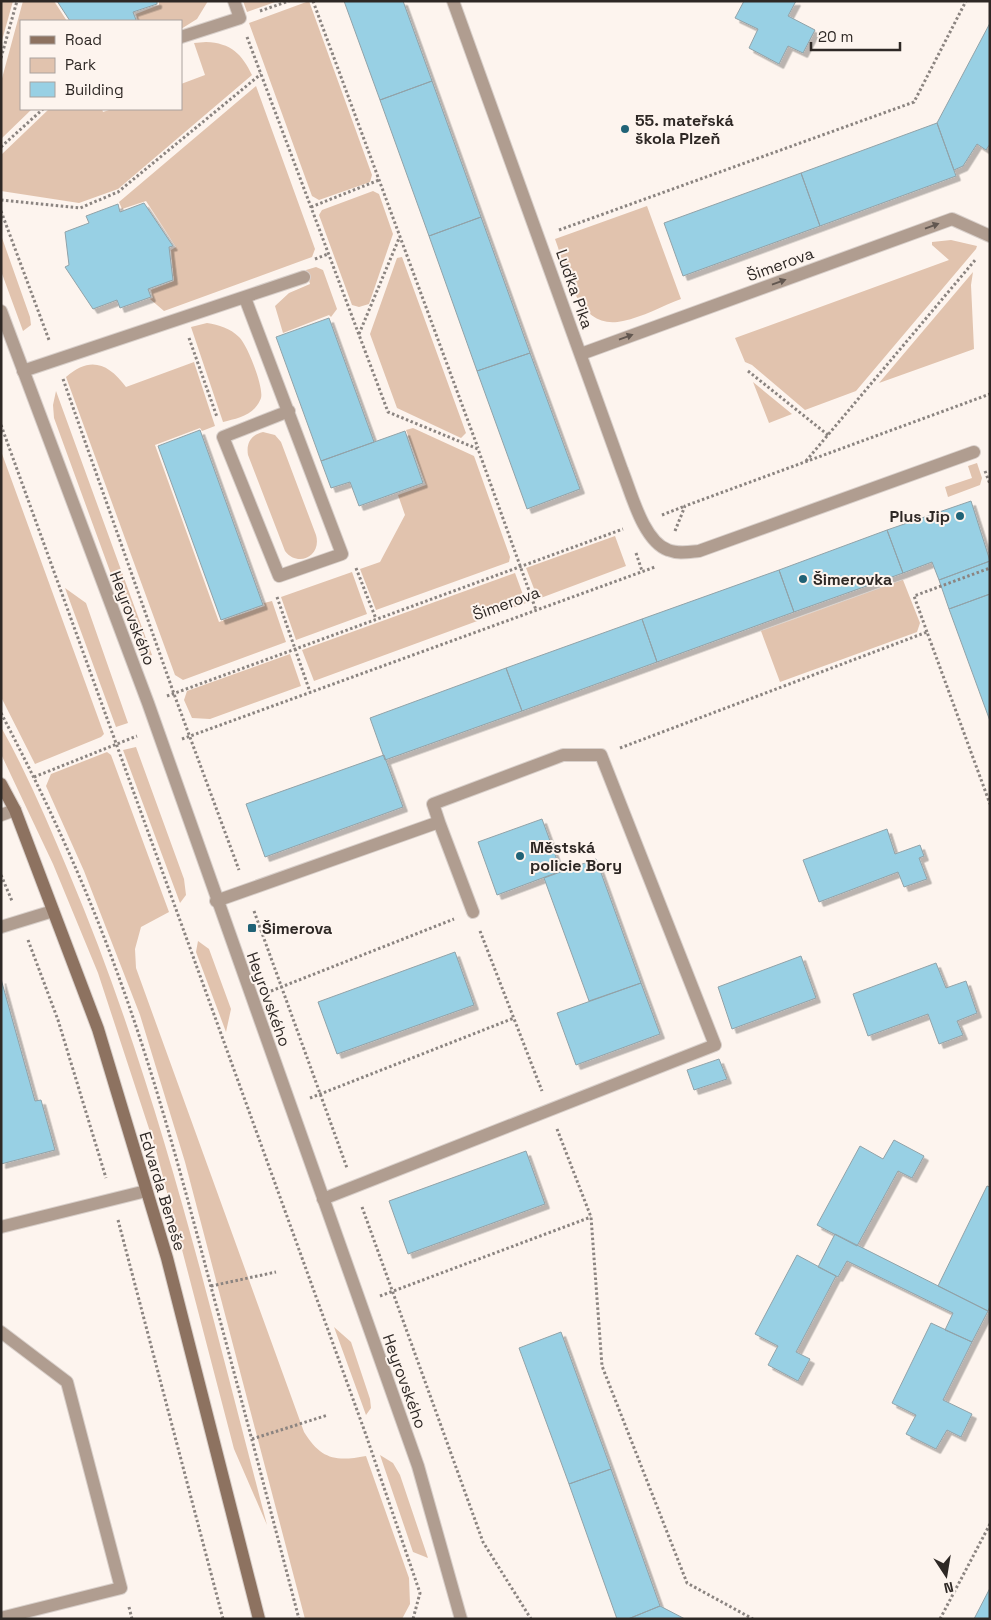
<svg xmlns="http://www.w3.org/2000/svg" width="991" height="1620" font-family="'Space Grotesk',sans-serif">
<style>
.green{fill:#e1c3ae}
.building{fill:#98d0e4;stroke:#91a2a8;filter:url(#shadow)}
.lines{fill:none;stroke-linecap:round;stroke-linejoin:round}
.lane-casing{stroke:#d8cfca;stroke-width:14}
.street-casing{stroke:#d8cfca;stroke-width:14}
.secondary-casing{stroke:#d8cfca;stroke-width:14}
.path{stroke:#8b8480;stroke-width:3;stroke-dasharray:2.5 2.5;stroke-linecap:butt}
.lane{stroke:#b09d90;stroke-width:12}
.street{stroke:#b09d90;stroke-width:12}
.secondary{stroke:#8d7260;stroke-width:12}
.oneway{fill:#625750}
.poi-dot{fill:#206276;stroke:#fdf4ee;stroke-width:2}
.labels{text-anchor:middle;stroke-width:4;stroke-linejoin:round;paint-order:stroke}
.poi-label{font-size:16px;font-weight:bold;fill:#2e2825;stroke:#fdf4ee;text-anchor:start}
.street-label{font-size:16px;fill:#2e2825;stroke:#fdf4ee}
</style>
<defs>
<filter id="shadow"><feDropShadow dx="4.5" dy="4.5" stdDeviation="0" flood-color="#0004"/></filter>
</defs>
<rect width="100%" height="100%" fill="#fdf4ee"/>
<path class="green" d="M1,1H13L1,44Z
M23,1H54L67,21H21V109H32L1,139V82Z
M159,1H208L197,19L181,29V21H138L136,14L159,5Z
M243,1H278L247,12Z
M309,1L372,175L370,182L319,200L312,196L249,23Z
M206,42C231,43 242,54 252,75L118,189L79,203L1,191V155L49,109H102L103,112L112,109H181V84L205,75L194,43Z
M256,86L315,249L312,257L164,311L150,299L153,298L151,290L174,281L171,250L176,247L146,201L122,209L119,202Z
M373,191L379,194L393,234L369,304L359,307L352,305L319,215L322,210Z
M647,206L681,299C662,306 643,317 623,321C577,332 567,271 555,239Z
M1,235L30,317L31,325L23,331L1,271Z
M951,240L977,246L976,249L856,391L805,410L752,365L745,362L735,338L949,260L932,245V242Z
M402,257L466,433L461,438L397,408L370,334L397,258Z
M316,267L323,270L337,309L331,317L329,315L283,333L275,306L289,293L310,284L306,270Z
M973,272L971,285L974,349L879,383Z
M207,323C219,325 230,328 239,337C247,344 264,387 261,398C260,401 257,406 255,408C247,417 234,419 223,422L191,327Z
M194,362L215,426L202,431L200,428L155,445L219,622L265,606L264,603L272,601L286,642L183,680L175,675L66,377C90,356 108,363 126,387Z
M753,382L792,414L769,423Z
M56,391L152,655L142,659L54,418L53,405Z
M413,428L474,456L510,557L509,562L376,610L360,569L380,562L405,515L398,495L426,485L406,430Z
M263,432L275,435L281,442L316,535C322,556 298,568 285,551L248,455C246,443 251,435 263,432Z
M1,451L104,734L101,737L35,764L1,697Z
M977,463L982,478L980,485L948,497L945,487L972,478L968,466Z
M615,536L626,566L538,599L526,568Z
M352,572L367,614L296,640L281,597Z
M515,573L526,603L314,681L302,650Z
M903,580L920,623L917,632L780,682L761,631Z
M65,588L86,603L128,723L116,727Z
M290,654L301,686L210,719L192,718L184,700L187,691Z
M1,727C27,773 48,823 69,873C158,1083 209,1305 267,1525L234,1449L156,1150L98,973L53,864L1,754Z
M136,747L184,879L186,895L180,903L123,750Z
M107,752L111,755L169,912L141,927L135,949L136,968L304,1432C321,1459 335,1462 366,1456L409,1578L410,1604L402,1619H305L185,1162L140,1015L84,871L46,786L51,774Z
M198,941L209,949L231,1009L226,1032L196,952Z
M334,1327L351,1342L370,1399L371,1408L366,1415Z
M380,1455L393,1463L400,1475L428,1558L413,1552Z"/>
<path class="building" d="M57,1H157V4L133,12L136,20L133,21H70Z
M344,1H403L432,81L380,100Z
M744,1H796L788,16L815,30L803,53L788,46L779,64L749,48L758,29L735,18Z
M990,23V144L986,150L977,144L963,166L954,170L937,123Z
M432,81L481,217L429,236L380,100Z
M937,123L956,176L820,226L801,173Z
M801,173L820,226L683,276L664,223Z
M144,203L173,246L169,247L173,280L148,289L151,297L120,308L117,300L93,309L65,267L69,265L65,232L89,223L86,216L118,204L120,212Z
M481,217L530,353L477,371L429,236Z
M329,318L374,442L321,461L276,337Z
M530,353L580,489L527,509L477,371Z
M200,430L263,605L221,620L158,446Z
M405,431L423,483L359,506L350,482L331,488L321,461Z
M971,501L990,561L939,580L932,562L903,573L887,530Z
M887,530L903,573L794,612L779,570Z
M990,561V594L949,609L939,580Z
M779,570L794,612L657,662L642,619Z
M990,594V721L949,609Z
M642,619L657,662L522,711L506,668Z
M506,668L522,711L385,760L370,718Z
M384,755L403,807L265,857L246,804Z
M542,819L561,871L497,895L478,842Z
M887,829L895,854L920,845L924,856L919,858L927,879L904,887L898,872L819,902L803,860Z
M596,859L641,983L589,1001L544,878Z
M455,952L474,1005L337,1054L318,1002Z
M801,956L816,998L732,1029L718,987Z
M936,963L946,988L966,981L977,1013L957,1021L963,1035L939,1044L928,1014L868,1036L853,994Z
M1,979L35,1101L41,1100L55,1150L1,1164Z
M641,983L660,1034L576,1065L557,1013Z
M719,1059L727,1079L694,1090L687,1070Z
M894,1140L924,1156L912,1178L898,1171L857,1246L817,1225L860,1146L883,1159Z
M526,1151L545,1204L408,1254L389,1201Z
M987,1186L990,1187V1306L988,1311L938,1286Z
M835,1234L988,1311L972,1342L945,1330L953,1313L847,1261L838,1277L818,1267Z
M797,1255L836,1276L796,1352L810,1359L798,1381L768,1365L778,1346L755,1334Z
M931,1323L972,1342L943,1400L972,1414L961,1437L947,1430L936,1449L906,1434L916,1415L892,1403Z
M561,1332L611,1469L569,1484L519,1348Z
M611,1469L660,1606L628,1619H617L569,1484Z
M990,1588V1619H974Z
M660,1606L685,1619H628Z"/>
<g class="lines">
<defs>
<path id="lane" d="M181,37L240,18L234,1
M245,298L342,554L279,576L223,437L289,411
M23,371L304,277
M1,815L15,810
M439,822L473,912
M216,901L439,822L433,804L563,755H601L715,1045L323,1199
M1,927L53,911
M1,1227L146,1191
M1,1332L67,1382L121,1588L1,1618"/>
<path id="street" d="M453,1L622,470C631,492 643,541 668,550C678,554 688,552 699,551L974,452
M1,311L148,703L418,1466L461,1619
M581,354L952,219L990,236"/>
<path id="secondary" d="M1,784L15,810L98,1029L167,1258L259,1619"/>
</defs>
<use href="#lane" class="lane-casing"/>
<use href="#street" class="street-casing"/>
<use href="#secondary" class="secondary-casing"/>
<path class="path" d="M313,1L478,448
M260,11L289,1
M247,37L388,412L478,449L536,610
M1,58L17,1
M1,147L43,109
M1,200L80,208L118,192L261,74
M311,207L379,180
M1,211L49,340
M559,230L914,102L966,1
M315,259L328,254
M359,334L400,236
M189,338L217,417
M748,371L828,435
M63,379L174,694L239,870
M1,425L366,1435L420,1593L413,1619
M806,461L976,259
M985,471L990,484
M662,515L685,506
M675,531L685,506L990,394
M636,553L642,571
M356,568L376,619
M277,597L310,692
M927,632L914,596L990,568
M167,696L623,529
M1,713C45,797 85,883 117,972C156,1078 185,1189 214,1298C243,1405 271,1512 299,1619
M182,739L655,567
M620,748L927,632L990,804
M34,777L137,736
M1,875L12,901
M254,911L347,1168
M480,931L542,1091
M28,940L58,1020L106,1178
M271,991L454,919
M310,1098L514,1018
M557,1129L591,1217L602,1366L687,1583L753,1619
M362,1207L483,1542L531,1619
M118,1220L223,1619
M211,1286L276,1272
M380,1296L591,1217
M252,1439L328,1415
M129,1607L132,1619
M940,1619L990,1524"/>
<use href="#lane" class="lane"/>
<use href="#street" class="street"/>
<use href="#secondary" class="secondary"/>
</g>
<defs><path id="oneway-solid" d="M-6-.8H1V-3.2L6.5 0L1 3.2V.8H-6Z" transform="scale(1.25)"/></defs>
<g class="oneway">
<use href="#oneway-solid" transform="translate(932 226) rotate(-20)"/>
<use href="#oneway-solid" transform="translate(779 282) rotate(-20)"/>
<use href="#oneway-solid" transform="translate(626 337) rotate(-20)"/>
</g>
<g class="poi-dot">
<circle cx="625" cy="129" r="5"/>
<circle cx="960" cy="516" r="5"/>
<circle cx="803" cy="579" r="5"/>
<circle cx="520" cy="856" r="5"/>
<rect x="247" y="923" width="10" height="10" rx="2.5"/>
</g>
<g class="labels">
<g class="poi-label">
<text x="635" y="126">55. mateřská<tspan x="635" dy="18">škola Plzeň</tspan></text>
<text x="950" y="522" text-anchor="end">Plus Jip</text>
<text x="813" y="585">Šimerovka</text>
<text x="530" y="853">Městská<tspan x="530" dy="18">policie Bory</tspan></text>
<text x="262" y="934">Šimerova</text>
</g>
<g class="street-label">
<text transform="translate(780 264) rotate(-20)" y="6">Šimerova</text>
<text transform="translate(575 289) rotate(71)" y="6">Luďka Pika</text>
<text transform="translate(506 603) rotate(-20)" y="6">Šimerova</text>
<text transform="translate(133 618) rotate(69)" y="6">Heyrovského</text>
<text transform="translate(269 999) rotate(70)" y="6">Heyrovského</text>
<text transform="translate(163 1191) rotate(73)" y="6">Edvarda Beneše</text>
<text transform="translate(405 1381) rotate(70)" y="6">Heyrovského</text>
</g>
</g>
<rect width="991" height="1620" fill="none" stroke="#2e2825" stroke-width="5"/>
<rect x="20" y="20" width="162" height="90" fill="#fdf4ee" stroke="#aaa29e"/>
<rect x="30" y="36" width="25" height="8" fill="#8d7260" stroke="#aaa29e"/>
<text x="65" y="45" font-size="15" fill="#2e2825">Road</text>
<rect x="30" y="58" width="25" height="15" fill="#e1c3ae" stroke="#aaa29e"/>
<text x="65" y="70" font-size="15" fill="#2e2825">Park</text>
<rect x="30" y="82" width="25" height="15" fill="#98d0e4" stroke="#aaa29e"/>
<text x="65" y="95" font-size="15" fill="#2e2825">Building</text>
<g transform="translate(946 1575) rotate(168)" stroke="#fdf4ee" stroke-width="4" paint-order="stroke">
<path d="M0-4L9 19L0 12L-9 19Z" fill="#2e2825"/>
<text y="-8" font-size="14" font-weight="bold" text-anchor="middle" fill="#2e2825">N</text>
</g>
<path d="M811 42v8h89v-8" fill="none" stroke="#2e2825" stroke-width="2.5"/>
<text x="818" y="42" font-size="15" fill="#2e2825" stroke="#fdf4ee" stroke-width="4" paint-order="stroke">20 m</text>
</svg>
